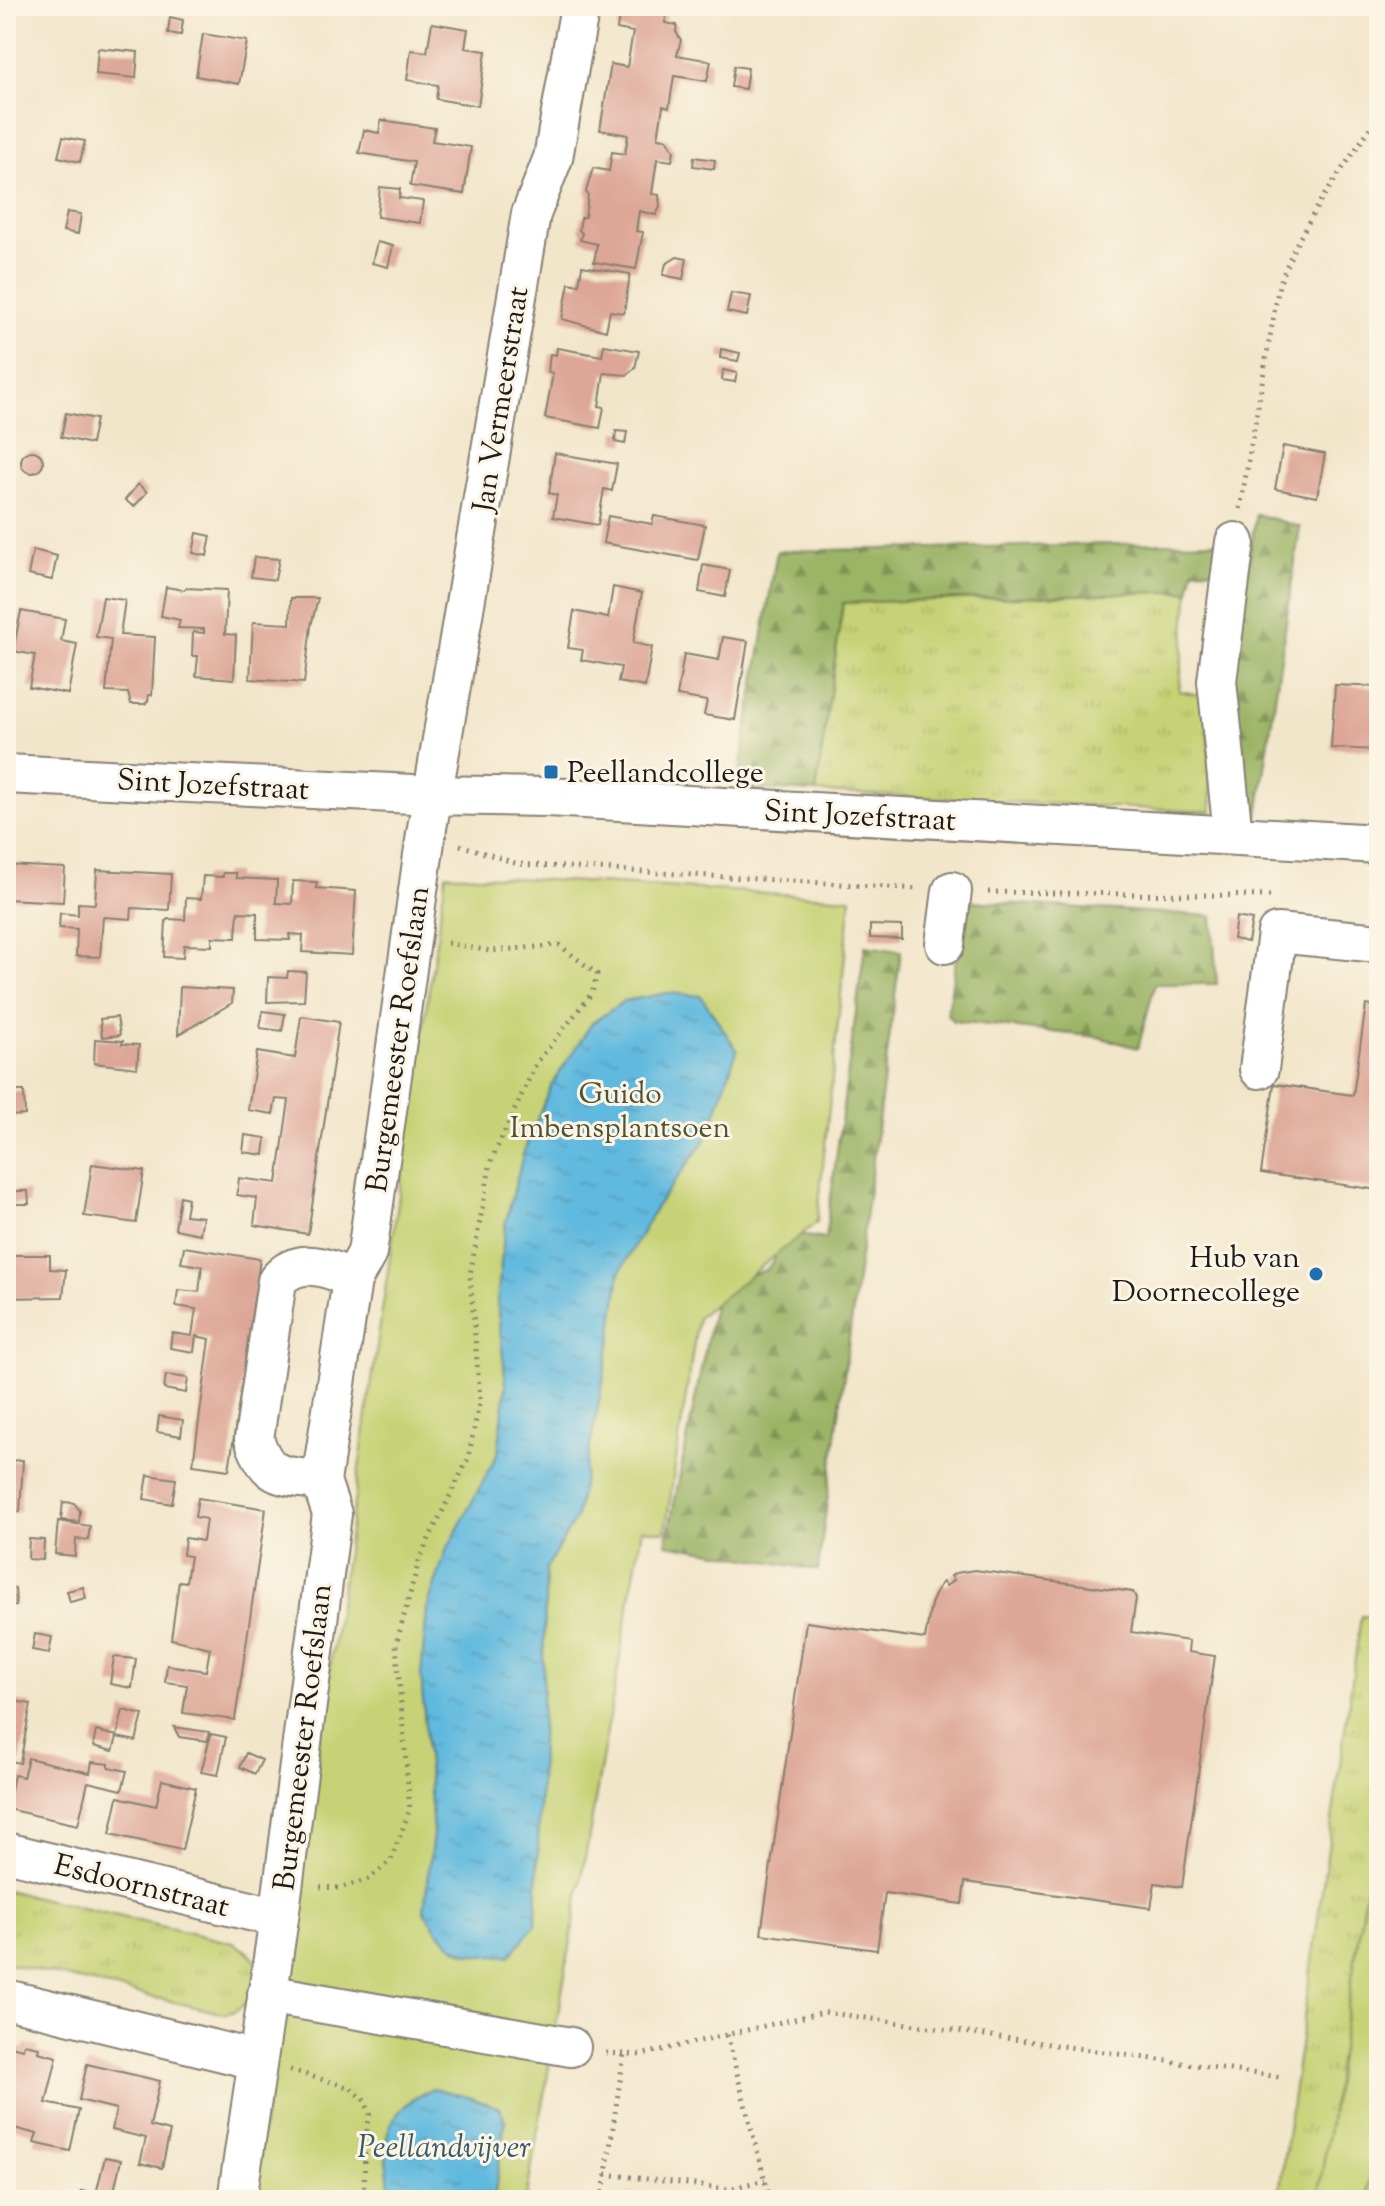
<svg xmlns="http://www.w3.org/2000/svg" width="1385" height="2206" font-family="'Sorts Mill Goudy',serif">
<style>
.grass{fill:url(#grass-tufts);stroke:#717748;stroke-width:2}
.forest{fill:url(#forest-firs);stroke:#5c6841;stroke-width:2}
.green{fill:#c6d274;stroke:#717748;stroke-width:2}
.water{fill:url(#water-ripples);stroke:#3e6a7d;stroke-width:2}
.building{fill:#dda696}
.lines{fill:none;stroke-linecap:round;stroke-linejoin:round}
.minor-casing{stroke:#878173;stroke-width:42}
.path{stroke:#878173;stroke-width:5;stroke-dasharray:2 6;stroke-linecap:butt}
.minor{stroke:#fff;stroke-width:38}
.poi-dot{fill:#1f6fb2;stroke:#fcf5e5;stroke-width:3}
.labels{text-anchor:middle;stroke-width:6;stroke-linejoin:round;paint-order:stroke}
.street-label{font-size:30px;fill:#1c1c1c;stroke:#fcf5e5}
.poi-label{font-size:30px;fill:#1c1c1c;stroke:#fcf5e5;text-anchor:start}
.park-label{font-size:30px;fill:#4f5336;stroke:#fcf5e5}
.water-label{font-size:32px;font-style:italic;fill:#375b6a;stroke:#fcf5e5}
</style>
<defs>
<pattern id="grass-tufts" width="24" height="20" patternUnits="userSpaceOnUse" patternTransform="scale(2)"><rect width="24" height="20" fill="#c6d274"/><path d="M3 7l-1-3M5 7V3M7 7l1-3M15 17l-1-3M17 17v-4M19 17l1-3" fill="none" stroke="#aab464"/></pattern>
<pattern id="forest-firs" width="22" height="20" patternUnits="userSpaceOnUse" patternTransform="scale(2)"><rect width="22" height="20" fill="#9cb466"/><path d="M5 1l3.5 6h-7zM16 11l3.5 6h-7z" fill="#7e9253"/></pattern>
<pattern id="water-ripples" width="26" height="14" patternUnits="userSpaceOnUse" patternTransform="scale(2)"><rect width="26" height="14" fill="#60b9de"/><path d="M2 4q2-2 4 0t4 0M15 11q2-2 4 0t4 0" fill="none" stroke="#539ebe"/></pattern>
</defs>
<rect width="100%" height="100%" fill="#fcf5e5"/>
<filter id="ink" filterUnits="userSpaceOnUse"><feTurbulence type="fractalNoise" baseFrequency=".0125" numOctaves="2"/><feDisplacementMap in="SourceGraphic" scale="16" xChannelSelector="R" yChannelSelector="G"/><feConvolveMatrix kernelMatrix="1 2 1 2 8 2 1 2 1" color-interpolation-filters="sRGB"/></filter>
<filter id="wash" filterUnits="userSpaceOnUse"><feTurbulence type="fractalNoise" baseFrequency=".006" numOctaves="4" result="noise"/><feDisplacementMap in="SourceGraphic" scale="32" xChannelSelector="R" yChannelSelector="G"/><feGaussianBlur stdDeviation="1.8" result="paint"/><feColorMatrix in="noise" values="0 0 0 0 0 0 0 0 0 0 0 0 0 0 0 0 0 1.4 0 .05"/><feComposite in="paint" operator="in"/></filter>
<g filter="url(#wash)">
<rect width="100%" height="100%" fill="#f2e6ca"/>
<path class="grass" d="M1189,591L1179,691L1206,696L1212,812L816,792L843,603Z
M1361,1616L1379,1618V1839L1370,1861L1318,2200H1278Z
M6,1890L233,1943L248,1951L259,1964C256,1990 253,2007 225,2014L6,1963Z
M1379,2115V2200H1367Z"/>
<path class="forest" d="M1256,514L1300,527L1258,816L1242,814L1228,686Z
M1219,542L1217,570L1194,569L1189,591L843,603L816,792L737,788L777,551Z
M971,901L1212,916L1217,984H1155L1138,1048L1098,1037L953,1021L947,1014L964,910Z
M865,946L901,951L818,1570L666,1544L716,1295L725,1284L766,1270L774,1260L780,1232L825,1239Z"/>
<path class="green" d="M446,874L851,898L817,1222L698,1317L665,1532L642,1529L526,2200H252Z
M1379,1839V2115L1367,2200H1318L1370,1861Z"/>
<path class="water" d="M668,993L701,996L737,1050L708,1136L656,1207L620,1272L611,1340L576,1518L546,1569L536,1924L510,1956C457,1955 454,1954 424,1911L433,1833L421,1675L427,1609L446,1551L498,1453L506,1385L497,1302L505,1225L524,1151L551,1086L592,1023L624,1001Z
M433,2088L469,2097L500,2108L505,2120L494,2200H391C384,2143 375,2117 433,2088Z"/>
<g id="blocks">
<path class="building" d="M621,6H668L665,23L677,25L676,32L681,40L677,55L711,61L707,81L674,76L669,108L663,106L658,138L667,139L674,151L672,161L657,159L652,194L659,195L660,207L656,215L639,211L636,231L643,232L636,269L594,262L597,244L580,240L582,233L579,230L581,218L585,217L588,195L586,192L593,168L609,171L612,152L625,154L628,135L600,130L611,64L627,67L633,32L617,29Z
M170,17L183,20L181,35L168,33Z
M432,23L468,29L465,48L486,51L478,106L436,99L438,85L407,80L411,50L427,52Z
M203,34L247,41L239,84L196,76Z
M98,48L138,52L136,78L96,74Z
M734,66L748,68L745,89L731,87Z
M381,120L435,128L432,141L471,147L464,194L410,186L414,162L359,153L364,130L379,133Z
M63,137L85,141L80,162L58,157Z
M694,157L715,160L714,169L693,166Z
M380,187L400,189L399,198L423,201L420,223L377,217Z
M67,212L81,214L78,234L63,231Z
M377,242L393,246L388,267L372,263Z
M677,257L687,259L683,279L663,275L666,264Z
M582,266L630,274L624,313L610,311L606,331L562,319L569,283L579,285Z
M731,293L751,296L747,316L727,312Z
M604,345L639,351L635,368L627,375L604,373L599,406L604,407L600,428L545,418L553,373L548,372L550,354L556,355L557,348L602,356Z
M721,349L740,353L738,361L720,358Z
M723,370L737,373L735,382L722,380Z
M66,413L96,419L91,444L61,437Z
M616,431L627,432L625,444L615,442Z
M1283,446L1325,454L1317,497L1275,489Z
M21 462a11 11 0 1 1 22 0a11 11 0 1 1-22 0Z
M555,453L617,464L612,491L604,489L598,525L553,517L557,495L549,493Z
M138,484L147,492L134,507L125,500Z
M608,516L652,524L654,516L705,525L698,560L603,543Z
M197,533L211,536L207,556L193,553Z
M33,550L57,556L52,580L28,575Z
M254,557L279,559L275,580L251,577Z
M703,565L730,570L725,597L699,592Z
M166,587L184,590L186,588L227,590L225,634L236,635L234,679L196,676L198,656H192L193,632L204,633V629L178,628L180,620L161,616Z
M613,587L642,593L633,643L652,647L645,687L618,682L621,667L581,660L583,650L568,648L574,611L608,618Z
M103,597L125,600L120,635L155,637L152,695H149L148,701L145,704H131L128,693L106,692L111,639L96,637Z
M291,598H318L311,626L304,683L250,679L253,622L290,624Z
M21,611L65,619L61,641L77,644L68,694L29,687L35,655L13,651Z
M723,637L748,641L735,720L704,715L707,701L677,696L684,654L719,660Z
M1335,685L1379,687V750L1331,748Z
M6,865L65,868L63,902L6,899Z
M97,870L171,874L169,910L132,908L131,919L103,917L100,957L76,956L77,929L59,928L60,913L78,915V903L95,904Z
M223,873H236V878L277,880L276,903L292,904L293,881L317,882L316,888L356,891L352,955L302,952L303,935L289,934L290,940L257,939V913L238,912L236,938L212,937V946L184,945L183,958L164,957L166,921L168,919L185,920L186,898L201,899L203,876L223,877Z
M1236,917L1252,920L1248,942L1233,939Z
M870,925L902,926V939L870,938Z
M288,971L306,972L304,1001L267,1002L268,977L287,978Z
M180,987L233,990L232,1003L178,1035Z
M1366,1005L1379,1007V1190L1261,1173L1274,1084L1353,1095Z
M263,1011L285,1014L282,1031L260,1028Z
M301,1016L339,1022L308,1234L254,1225L257,1198L237,1195L239,1178L277,1183L289,1100L276,1099L273,1114L248,1110L257,1052L295,1058Z
M117,1017L120,1035L102,1037L100,1019Z
M95,1039L123,1041L122,1044L139,1045L137,1068L94,1063Z
M8,1091H24L25,1115L9,1116Z
M245,1135L266,1138L264,1155L243,1152Z
M92,1164L144,1171L136,1223L84,1216Z
M11,1191H28L29,1204H11Z
M180,1196L188,1198L185,1215L203,1217L200,1234L175,1229Z
M184,1247L260,1259L229,1470L193,1465L210,1339L196,1336L194,1352L170,1348L172,1333L192,1336L196,1309L176,1306L178,1290L199,1292L202,1266L181,1263Z
M7,1255H50V1269L66,1270L63,1297L6,1298Z
M166,1375L188,1378L186,1393L164,1389Z
M159,1416L183,1420L181,1436L157,1432Z
M23,1460L20,1512L9,1513V1508H6V1461Z
M148,1475L176,1479L172,1504L144,1499Z
M198,1498L266,1509L235,1720L183,1713L187,1685L165,1682L167,1665L206,1671L210,1648L171,1639L179,1581L186,1582L190,1556L183,1555L185,1538L203,1541L206,1519L195,1517Z
M63,1502L74,1503L80,1511L79,1522L61,1520Z
M58,1521L90,1526L88,1540L76,1539L75,1556L55,1554Z
M29,1539L44,1540L43,1560L28,1559Z
M975,1570L1133,1592L1136,1598L1131,1632L1189,1641L1188,1652L1215,1656L1182,1887L1155,1883L1151,1908L965,1882L962,1904L885,1893L877,1950L761,1934L806,1622L925,1639L931,1604L939,1586L943,1582L946,1586L954,1580L951,1576L956,1573Z
M83,1587L86,1598L70,1602L67,1591Z
M15,1588L16,1606H6V1589Z
M35,1634L52,1637L49,1653L32,1650Z
M114,1657L136,1659L132,1688L110,1684Z
M14,1701L31,1704L20,1763L6,1760V1740Z
M123,1710L143,1715L136,1741L117,1737L113,1751L93,1746L96,1731L117,1736Z
M174,1727L209,1732L208,1741L179,1737Z
M211,1734L226,1737L218,1775L201,1772Z
M246,1753L262,1760L255,1774L240,1767Z
M28,1758L90,1773L92,1762L109,1764V1767L127,1771L122,1790L88,1782L78,1825L7,1809L14,1775L23,1777Z
M162,1780L196,1788L182,1850L110,1834L118,1797L156,1806Z
M24,2044L39,2047L38,2052L57,2057L46,2103L79,2110L70,2151L34,2143L37,2134L6,2126V2045L23,2049Z
M87,2064L160,2081L150,2126L170,2131L162,2168L140,2163L146,2138L112,2130L116,2109L79,2100Z
M105,2157L121,2160L112,2200H79L81,2191L96,2194Z
M629,2194L656,2198V2200H628Z"/>
</g>
</g>
<g filter="url(#ink)">
<use href="#blocks" fill-opacity="0" stroke="#878173" stroke-width="2"/>
<g class="lines">
<defs>
<path id="minor" d="M6,774L433,795L548,797L1379,844
M1233,835L1217,681L1235,542
M945,944L952,891
M1259,1069L1277,933L1379,943
M321,1481C281,1474 269,1481 254,1439L277,1281C297,1256 328,1266 352,1280
M6,1852L279,1918
M267,1994L571,2047
M6,1999L256,2060
M237,2200L279,1918L332,1514L321,1481L352,1280L367,1253L426,834L531,214L553,158L580,6"/>
</defs>
<use href="#minor" class="minor-casing"/>
<path class="path" d="M1240,509L1279,285L1294,248L1321,200L1379,115
M460,845L518,864L919,889
M988,892L1270,896
M320,1887L339,1888L369,1879L391,1860L410,1809L396,1645L420,1557L468,1459L480,1399L470,1275L491,1161L536,1064L592,993L597,974L559,945L490,951L447,943
M727,2035L770,2200
M606,2053L640,2055L824,2012L1279,2077
M290,2070L351,2088L365,2101L370,2114L365,2142L364,2200
M606,2174L728,2189L765,2180
M602,2200L624,2054"/>
<use href="#minor" class="minor"/>
</g>
</g>
<g class="poi-dot">
<rect x="543" y="764" width="16" height="16" rx="4"/>
<circle cx="1316" cy="1274" r="8"/>
</g>
<g class="labels">
<g class="street-label">
<text transform="translate(500 399) rotate(-81)" y="10">Jan Vermeerstraat</text>
<text transform="translate(213 784) rotate(3)" y="10">Sint Jozefstraat</text>
<text transform="translate(860 815) rotate(3)" y="10">Sint Jozefstraat</text>
<text transform="translate(397 1039) rotate(-82)" y="10">Burgemeester Roefslaan</text>
<text transform="translate(302 1737) rotate(-83)" y="10">Burgemeester Roefslaan</text>
<text transform="translate(142 1885) rotate(14)" y="10">Esdoornstraat</text>
</g>
<g class="poi-label">
<text x="567" y="782">Peellandcollege</text>
<text x="1300" y="1267" text-anchor="end">Hub van<tspan x="1300" dy="34">Doornecollege</tspan></text>
</g>
<g class="park-label">
<text x="620" y="1103">Guido<tspan x="620" dy="34">Imbensplantsoen</tspan></text>
</g>
<g class="water-label">
<text x="444" y="2157">Peellandvijver</text>
</g>
</g>
<rect width="1385" height="2206" fill="none" stroke="#fcf5e5" stroke-width="32"/>
</svg>
